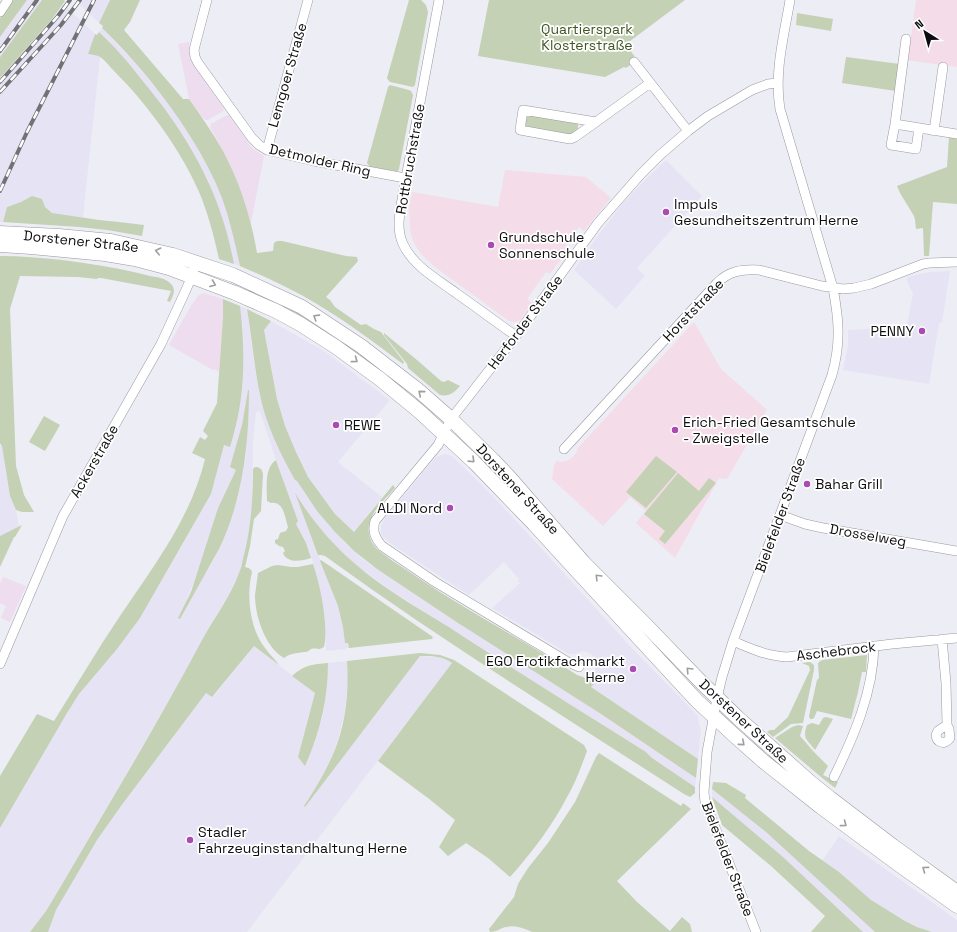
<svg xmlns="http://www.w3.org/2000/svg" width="957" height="932" font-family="'Space Grotesk',sans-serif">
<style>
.built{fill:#e6e4f4;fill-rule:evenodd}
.industrial{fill:#eeddef}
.education{fill:#f4dce8}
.green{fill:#c4d1b4}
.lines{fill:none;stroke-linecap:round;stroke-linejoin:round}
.street-casing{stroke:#9a99a1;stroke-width:10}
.primary-casing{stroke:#9a99a1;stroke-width:15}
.street{stroke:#fff;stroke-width:9}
.primary{stroke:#fff;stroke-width:14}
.rail-casing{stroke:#727276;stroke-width:4}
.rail{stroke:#fff;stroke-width:2.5;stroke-dasharray:8;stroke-linecap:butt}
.oneway{stroke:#9e9e9f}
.poi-dot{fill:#aa4bb3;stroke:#fff;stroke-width:1.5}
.labels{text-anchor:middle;stroke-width:3.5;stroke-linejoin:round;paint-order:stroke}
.park-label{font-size:14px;fill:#425624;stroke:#fff}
.street-label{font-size:14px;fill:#0d0d0f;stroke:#fff}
.poi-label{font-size:14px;fill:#0d0d0f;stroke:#fff;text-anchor:start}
</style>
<rect width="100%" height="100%" fill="#ededf5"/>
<path class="built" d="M27,0H42L0,57V37Z
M75,0H110L99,23Z
M63,4L95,34L88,54L100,57L83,218L52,213L32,196L21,202L7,207L3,222H0V78L52,19Z
M102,28L135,63L160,93L173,111L193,141L209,169L222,198L234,236L240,266L234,264L232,252L222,217L209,182L191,147L174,121L154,94L118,52L99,32Z
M666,160L702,196L637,268L645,276L616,309L574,270L599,234L624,202L644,181Z
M950,271L942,323H940L939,324L929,384L843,370L848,346V330L883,328L906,330L913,293L910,288L906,278L915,275L930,272Z
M240,306L247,309L254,362L260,396L266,417L277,446L297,481L305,494L317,511L345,543L365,561L458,623L601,714L696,778L695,787L652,758L646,752L509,667L463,636L393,592L367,573L353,563L324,534L310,517L296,496L338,606L343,627L345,643H348L349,648H346V649L326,651L325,618L319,588L315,569L306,543L296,524L298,521L278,466L260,412L258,411L256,413L253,442L252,515L247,544L240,573L236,580L228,596L207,631L180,682L46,911L30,932H0V828L67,713L79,694L117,649L140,618L211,494L224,444L230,447L235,432L242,391L244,361L243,329ZM248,390H249V407L246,455L239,492L233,512L224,538L219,549L211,565L185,604L199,568L218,508L236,470L230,467L242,425Z
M271,321L324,351L390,400L338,462L382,497L354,532L335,514L308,477L296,452L285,426L277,399L264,330Z
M0,443L2,446L10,496L16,510L19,527L0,536Z
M445,454L452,456L491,494L531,537L629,645L698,716L699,725L701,728L698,759L591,687L599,678L591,674L595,670L596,664L595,658L591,654L583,651L574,654H569L492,608L520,583L518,581L519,579L504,562L469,595L394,546L383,537L381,534V526L385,518L435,458L441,455Z
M254,646L315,693L298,757L305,765L315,742L323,715L327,685L328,663L347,661L348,678L346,701L344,716L337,743L327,769L305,806L420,656L437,657L443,658L453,662L247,932H48L56,910L77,873L97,840L121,806L206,693L213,697Z
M712,789L766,832L875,932H863L783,857L712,797Z
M839,836L957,920V932H932L917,927L905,921L871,900L839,872L822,861Z"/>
<path class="industrial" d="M189,42V53L192,63L224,109L222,112L208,120H206L203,118L189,99L178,44Z
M229,115L252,148L264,156L251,223L243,196L235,177L223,151L211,129L210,127L211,124L225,116Z
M204,293L223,299V317L219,372L214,369L213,370L169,345L192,304L199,295Z
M3,577L26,586L10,622L1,618L6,606L0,603V584Z"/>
<path class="education" d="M916,0H957V67L906,60L910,37H911Z
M505,170L586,177L611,198L584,231L579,227L565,246L570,251L557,264L550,274L546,272L527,299L532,303L520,320L516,322H514L509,321L435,267L422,255L414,243L411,235L410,226L409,210L412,192L498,207Z
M694,322L721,369L767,410L727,479L719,478L675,558L636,523L646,511L630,497L603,526L552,479L554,465L557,461L561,462L567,461L573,457L578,450L577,449Z"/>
<path class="green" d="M13,0H27L0,37V18Z
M42,0H64L65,1L52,19L0,78V57Z
M110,0H140L130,22L124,30L183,99H189C201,116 213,133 223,151C240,183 251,217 257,253L273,251L274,243L277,241H282L346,256L357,257L358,261L326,297L330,300L335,307L361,325L366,324L374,329L381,332L404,362L403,364C375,343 347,322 317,304C292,289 266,277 240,266C235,243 230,220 222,198C205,155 178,115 149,79C134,61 119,44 102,28L103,26L99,23Z
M409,0H421L426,5L428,12L415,85L413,87L390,82L388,80L387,78Z
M489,0H685L626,44L637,60L626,68L624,67L605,77L478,56Z
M797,13L833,19L831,31L796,25Z
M99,32C114,46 129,63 142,80C188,135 221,192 234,264L219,259C214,236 208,213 199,192C181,150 147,104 115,72C111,68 105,60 100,57C97,55 92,55 88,54L95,34L97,35Z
M846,57L900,64L896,91L842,83Z
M390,85L409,90L411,91L413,95L399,169L398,171H395L370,167L367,163L388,87Z
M528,115L578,123V130L573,135L525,127L524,126L526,116Z
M949,137L957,138V204L933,202L929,256H924L923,228L916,229L915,220L914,216L900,193L897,186L947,167Z
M32,196L42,199L45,207L52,213L99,220L119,222L144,225L142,236L107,230L79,227L3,222L7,207L21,202Z
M0,256C21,256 41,258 62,260C91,264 121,268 150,276C156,277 165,278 170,283C177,289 173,296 170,302L167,301L171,291L101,278H98L97,279L78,277L20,276L10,309L16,466L24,495L34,512H22L16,510L10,496L2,446L0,443Z
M248,290L292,309L345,341L427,404L425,406L390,377L248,293Z
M223,299L240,306C246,354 245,401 230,447L224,445L211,494L140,618L117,649L79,694L67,713L0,828V776L37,714L54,721C76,686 97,650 120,616C153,567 191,518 205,459L192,453L200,437L205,440L208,436L203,431L217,403L223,317Z
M247,309L271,321L264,330L277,399L285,426L296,452L308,477L335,514L354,532L393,485L395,488C384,501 366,515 369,534C370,540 373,545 377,549C389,559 404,568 417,577C469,612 525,641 577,675L583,677L595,683L591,687L698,759L696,778L601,714L458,623L377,569L354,551L335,532L317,511L297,481L295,480C280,453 266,425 260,395C254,366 252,338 247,309Z
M384,333L417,360L441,381L444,382L448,380L460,386C455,392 449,397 440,395L408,368L407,364L384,335Z
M248,390H249C249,444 243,499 219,549L180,619L178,618L191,592L218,508L236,470L230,467L242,425Z
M44,416L60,425L45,451L29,442Z
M656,456L677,472L646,508L626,492Z
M276,460L278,466L298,521L296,524L306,543L311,558C302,561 287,564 283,553L285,551L283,547L279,546L275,543V540L278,539L280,533L286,531L288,527C285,518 284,501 271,503L267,501C267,488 264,468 276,460Z
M255,467C260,467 262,469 263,474L261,511L254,519L250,546L245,567C248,568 251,568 252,572C246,596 250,629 265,648C269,654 275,659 279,665L254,646L212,697L206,693L121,806L97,840L56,910L48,932H30L46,911L61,886C108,805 157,725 201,642C213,619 230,598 239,573C241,569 242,564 243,559C251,529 253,500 253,469Z
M678,473L699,491L709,478L716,483L665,544L659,539L665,531L644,514Z
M295,493C311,519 330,542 353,562C386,592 427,612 464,637C524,676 585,714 646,752L652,758L695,787V793L690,797L684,794C563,716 441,640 325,556L321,555H318Z
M22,525L15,537H14L0,567V536Z
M321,560L433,637L432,639L349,648L348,643H345L343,627L338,606L320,561Z
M313,564C320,584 329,626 324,647L320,649C318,649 314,648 311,649C309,650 308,652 305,652C297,653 291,653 284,658C265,647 255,616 255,595C256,588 257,580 258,573L272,566L278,565L291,567H298Z
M420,653L440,655L454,660L584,745L587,751C581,767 575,784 566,799C552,826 530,855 510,877L488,858L466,843L448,856L439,847L455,820L428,798L378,761L452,663C443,656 432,656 420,656L305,807L304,806C316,788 326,771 334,752C346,724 349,691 347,661Z
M867,655L866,672H862L858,692L851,719L817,711L814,718L812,719H810L809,716L817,680L819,678L818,663L822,660Z
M810,662L814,665V670L803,723L791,724L773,737L767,732L770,730H774L788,717L810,670L809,666L802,663Z
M328,663C328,699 320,733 305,766L298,757L315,693L292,676C304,665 313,664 328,663Z
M826,717L833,719L815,750C807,739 802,739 807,725L812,723L819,725L823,718Z
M798,725L803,726L800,736L814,752L828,766L823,775L838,782L835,788L821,777L775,738L792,727Z
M599,753L681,806L683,803L691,809L617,881L637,902L670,931L682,917L690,924L692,932H532C523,928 516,925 506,927C500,928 497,932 490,932L489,929L514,897L518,884L528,868L548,843L575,802L596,757Z
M713,782L726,783L746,795L745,798L809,851L839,872L871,900L905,921L917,927L932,932H875L766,832L712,789Z
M712,797L783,857L863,932H811L825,916L771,866L722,825Z"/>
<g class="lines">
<defs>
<path id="street" d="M207,0L196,42L194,50L195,57L198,63L252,138L259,145L267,150L314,161L405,178
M439,0L401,205C399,218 397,231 403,244C413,266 437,279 456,293C476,307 496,322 516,336
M0,12L8,0
M906,39L895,124L957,134
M634,62L688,131
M596,122L575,137L570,139L520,130L523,110L596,122L650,83
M895,124L891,145L916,149L919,128
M934,131L943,67
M267,150L308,0
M564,449L717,283C729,271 742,269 759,270L822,286L843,289L854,288L871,284L923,264L929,263L957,262
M780,515L805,524L823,528L957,551
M942,639L946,683L947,725L949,729L950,738C943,748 932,739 938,731C940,729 944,727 947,725
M733,641C751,649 768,656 787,657L892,644L957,638
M0,664L63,516L161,344L185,292L192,276L196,262
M579,667L568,662L435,582L382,546C375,538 372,531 375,521L438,445L451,419L516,336L598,223L640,175L660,155L688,131L708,116L752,90L768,84L778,83
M834,777C854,736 873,693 874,646
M756,932L705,802L704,792L707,752L717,698L722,677L733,641L832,375C841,343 839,320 833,288L780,109C774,72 784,36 790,0"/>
<path id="primary" d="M0,233L59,236L111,241L173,255L233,275L287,300L302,307L361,346L418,390L451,419L493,460L510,478L584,563L644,623L702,683L738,718L810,782L830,798L893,846L957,892
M0,245L31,247L105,254L135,259L169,268L235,293L276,311L300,324L336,347L380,379L420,412L474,462L534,524L576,570L697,701L736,737L763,761L821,807L898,864L957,906"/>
</defs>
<use href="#street" class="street-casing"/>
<use href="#primary" class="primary-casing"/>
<use href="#street" class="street"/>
<use href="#primary" class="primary"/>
<defs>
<path id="rail" d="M0,51L37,0
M0,82L58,16L70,0
M0,92L61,25L80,0
M0,191L27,132L94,0"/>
</defs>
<use href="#rail" class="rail-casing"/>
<use href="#rail" class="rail"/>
</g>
<defs><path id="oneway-chevron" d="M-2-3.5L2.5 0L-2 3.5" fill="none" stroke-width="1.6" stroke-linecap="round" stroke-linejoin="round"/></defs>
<g class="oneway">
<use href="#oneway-chevron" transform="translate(158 251) rotate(-167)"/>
<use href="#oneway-chevron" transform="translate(213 284) rotate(21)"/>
<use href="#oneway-chevron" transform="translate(316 317) rotate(-148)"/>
<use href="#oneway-chevron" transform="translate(355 360) rotate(36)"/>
<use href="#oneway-chevron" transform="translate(421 393) rotate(-140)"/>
<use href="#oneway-chevron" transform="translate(472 460) rotate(44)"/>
<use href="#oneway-chevron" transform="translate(598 577) rotate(-135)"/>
<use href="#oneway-chevron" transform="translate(689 670) rotate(-134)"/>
<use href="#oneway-chevron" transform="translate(742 743) rotate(41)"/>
<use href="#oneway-chevron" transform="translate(844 824) rotate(37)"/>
<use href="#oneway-chevron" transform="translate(925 869) rotate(-144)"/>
</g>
<g class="poi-dot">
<circle cx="666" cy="212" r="4"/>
<circle cx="491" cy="245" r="4"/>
<circle cx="922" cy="331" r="4"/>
<circle cx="336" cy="425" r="4"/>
<circle cx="675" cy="430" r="4"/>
<circle cx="807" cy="484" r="4"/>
<circle cx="450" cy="508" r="4"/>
<circle cx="633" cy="669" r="4"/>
<circle cx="190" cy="840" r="4"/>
</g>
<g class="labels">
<g class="park-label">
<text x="587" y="34">Quartierspark<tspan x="587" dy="16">Klosterstraße</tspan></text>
</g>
<g class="street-label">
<text transform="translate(287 75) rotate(-74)" y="5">Lemgoer Straße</text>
<text transform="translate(410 159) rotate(-80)" y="5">Rottbruchstraße</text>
<text transform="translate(320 160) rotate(13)" y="5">Detmolder Ring</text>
<text transform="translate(81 241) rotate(6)" y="5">Dorstener Straße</text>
<text transform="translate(693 310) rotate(-46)" y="5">Horststraße</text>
<text transform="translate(525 322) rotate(-53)" y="5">Herforder Straße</text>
<text transform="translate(94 461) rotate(-60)" y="5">Ackerstraße</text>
<text transform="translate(518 489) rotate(48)" y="5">Dorstener Straße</text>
<text transform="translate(780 515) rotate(-70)" y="5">Bielefelder Straße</text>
<text transform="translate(868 535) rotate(10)" y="5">Drosselweg</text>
<text transform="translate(836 651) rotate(-7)" y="5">Aschebrock</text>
<text transform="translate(744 721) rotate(43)" y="5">Dorstener Straße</text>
<text transform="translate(728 859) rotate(69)" y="5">Bielefelder Straße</text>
</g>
<g class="poi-label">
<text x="674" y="209">Impuls<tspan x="674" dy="16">Gesundheitszentrum Herne</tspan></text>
<text x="499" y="242">Grundschule<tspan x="499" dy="16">Sonnenschule</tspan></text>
<text x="914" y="336" text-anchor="end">PENNY</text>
<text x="683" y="427">Erich-Fried Gesamtschule<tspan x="683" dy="16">- Zweigstelle</tspan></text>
<text x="344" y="430">REWE</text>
<text x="815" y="489">Bahar Grill</text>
<text x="442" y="513" text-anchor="end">ALDI Nord</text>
<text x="625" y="666" text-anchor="end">EGO Erotikfachmarkt<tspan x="625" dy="16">Herne</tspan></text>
<text x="198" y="837">Stadler<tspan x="198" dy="16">Fahrzeuginstandhaltung Herne</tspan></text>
</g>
</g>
<g transform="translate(925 32) rotate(323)" stroke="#ffffff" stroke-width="3" paint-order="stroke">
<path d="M0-3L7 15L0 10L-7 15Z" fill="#0d0d0f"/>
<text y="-6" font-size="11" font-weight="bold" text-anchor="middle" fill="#0d0d0f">N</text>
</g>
</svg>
